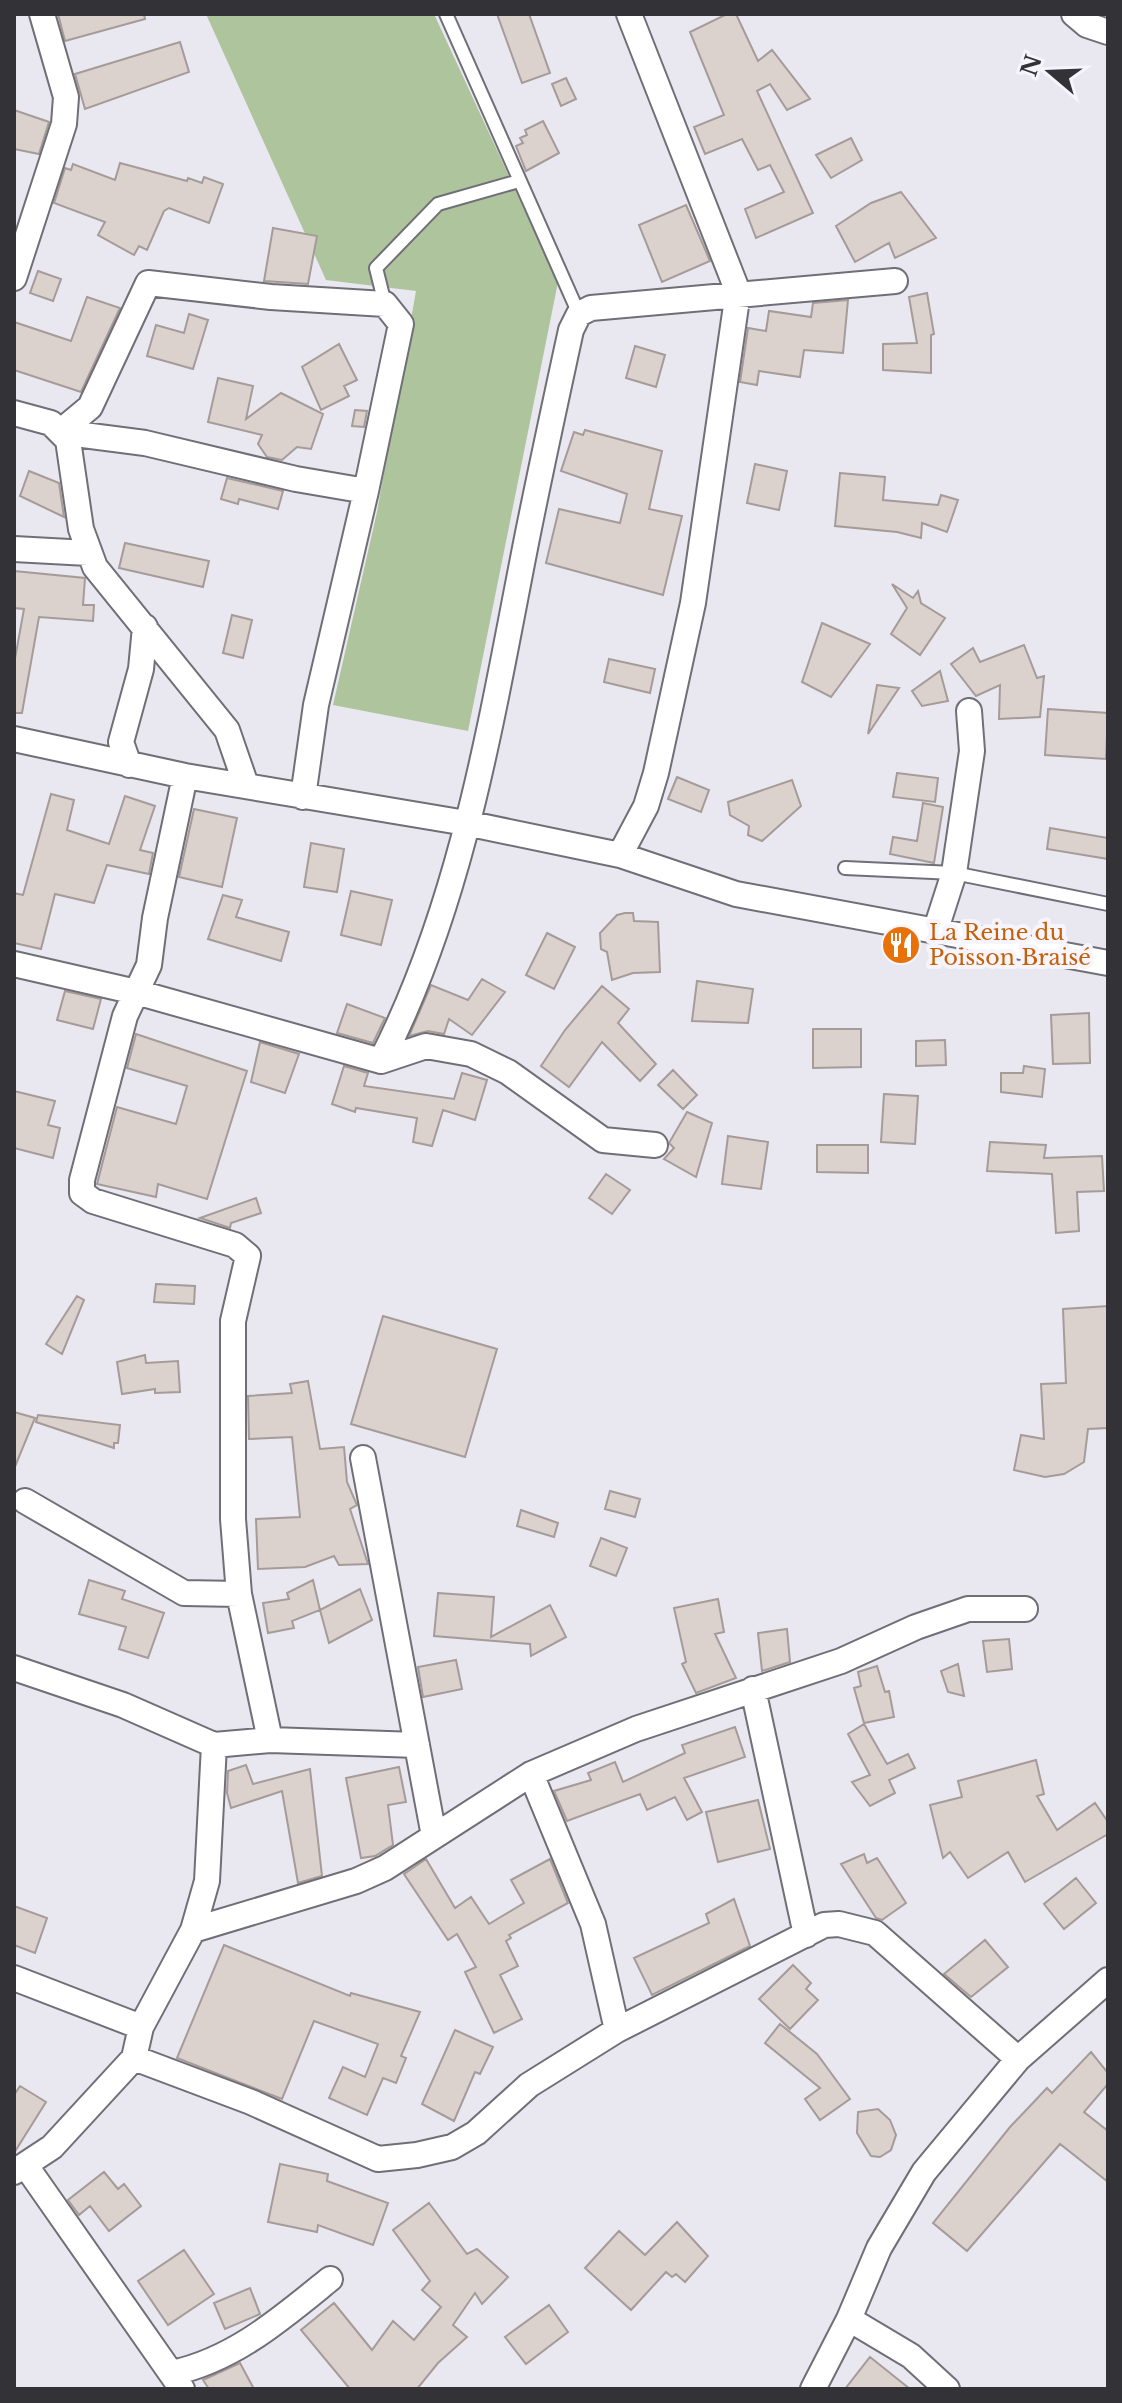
<svg xmlns="http://www.w3.org/2000/svg" width="1122" height="2403" font-family="'Libre Baskerville',serif">
<style>
.green{fill:#adc49d}
.building{fill:#dbd1cd;stroke:#a59b98;stroke-width:2}
.lines{fill:none;stroke-linecap:round;stroke-linejoin:round}
.lane-casing{stroke:#706e76;stroke-width:16}
.street-casing{stroke:#706e76;stroke-width:28}
.lane{stroke:#fff;stroke-width:12}
.street{stroke:#fff;stroke-width:24}
.labels{text-anchor:middle;stroke-width:8;stroke-linejoin:round;paint-order:stroke}
.food-label{font-size:22px;fill:#c56008;stroke:#f6f4fd;text-anchor:start}
</style>
<rect width="100%" height="100%" fill="#e9e7f0"/>
<path class="green" d="M206,14H434L558,282L468,731L333,705L377,512L416,291L326,280Z"/>
<path class="building" d="M58,14H144L145,19L65,41Z
M497,14H529L550,73L522,83Z
M727,14H736L758,61L772,50L810,99L787,110L770,84L757,91L813,213L756,238L745,209L784,192L770,165L758,170L742,139L705,154L694,127L724,115L690,32Z
M180,42L189,72L85,109L75,74Z
M566,78L576,99L561,106L552,84Z
M14,110L49,122L39,154L14,149Z
M543,121L559,153L526,171L516,146L523,143L520,138L527,135L525,130Z
M851,138L862,160L831,178L816,155Z
M120,163L187,181L188,178L202,183L204,177L223,184L209,223L169,208L164,211L147,250L139,246L134,255L98,235L105,222L54,203L65,168L71,170L73,164L115,180Z
M901,192L936,238L895,258L889,243L855,262L836,226L871,203Z
M686,205L710,261L662,282L639,225Z
M273,228L317,236L308,284L264,281Z
M38,271L61,279L53,301L30,293Z
M927,293L934,334L931,335V373L883,370V344L917,343L909,297Z
M87,297L120,308L81,392L14,370V322L71,341Z
M848,300L843,353L804,350L800,377L759,371L757,385L740,382L748,328L766,331L769,311L811,317L813,303Z
M189,314L208,320L193,369L147,356L156,325L184,333Z
M339,344L357,380L344,386L349,396L321,410L302,367Z
M635,346L665,355L656,387L626,378Z
M218,378L253,386L246,419L281,393L323,414L311,449L297,447L282,460L267,457L258,444L262,435L208,422Z
M355,410L367,411L364,427L352,426Z
M585,430L662,451L649,509L682,516L663,595L546,563L559,509L620,523L627,494L561,471L574,432L583,435Z
M755,464L787,471L779,510L747,503Z
M29,471L59,483L64,517L20,496Z
M840,473L885,477L883,500L938,505L941,495L958,500L947,532L922,523L921,538L897,532L835,526Z
M227,478L283,491L278,509L239,499L238,504L221,499Z
M125,543L209,561L203,587L119,568Z
M14,571L85,578L83,605H94L93,621L39,617L22,713H14V664L24,609L14,608Z
M892,584L913,598L918,591L921,603L945,618L920,655L891,634L907,608Z
M232,615L252,620L243,658L223,653Z
M822,623L870,644L831,697L802,682Z
M1024,645L1037,678L1044,676L1040,717L999,719L1000,685L976,696L951,664L973,648L980,662Z
M609,659L655,669L650,693L604,682Z
M940,671L948,701L922,706L912,691Z
M877,685L899,688L868,734Z
M1048,709L1108,713L1106,759L1045,755Z
M897,773L938,778L935,802L893,797Z
M677,777L709,790L701,812L668,799Z
M792,780L801,806L762,841L748,835L749,826L730,815L728,802Z
M51,794L74,800L67,830L109,844L125,796L155,806L140,850L153,853L149,874L107,865L94,903L55,894L41,949L14,943V893L23,895Z
M923,803L943,807L934,863L890,854L893,837L917,841Z
M194,809L237,818L222,887L179,877Z
M1050,828L1108,838V859L1047,849Z
M311,843L344,849L337,892L304,887Z
M351,891L392,900L381,945L341,935Z
M223,895L242,900L236,917L289,932L281,961L208,939Z
M625,913H633L634,921L658,922L660,972L633,973L612,980L607,952L601,949L600,933L617,915Z
M547,933L575,947L554,989L526,975Z
M482,979L505,992L472,1035L449,1019L444,1034L428,1031L409,1036L431,985L468,1000Z
M697,981L753,989L748,1023L692,1021Z
M602,986L629,1009L618,1023L656,1064L640,1081L602,1042L569,1087L541,1066L565,1030Z
M65,991L101,999L93,1029L57,1020Z
M347,1004L385,1018L373,1043L337,1033Z
M1089,1013L1090,1063L1053,1064L1051,1015Z
M813,1029H861V1067L813,1068Z
M136,1034L247,1071L207,1199L158,1184L156,1197L97,1184L117,1107L176,1124L187,1086L127,1068Z
M945,1040L946,1065L916,1066V1041Z
M260,1042L299,1054L285,1093L251,1082Z
M344,1066L368,1073L364,1086L454,1099L462,1073L487,1080L475,1120L443,1110L432,1146L413,1142L417,1118L356,1108L355,1112L332,1104Z
M1024,1066L1045,1069L1042,1097L1001,1092V1073H1023Z
M673,1070L697,1095L683,1109L658,1085Z
M14,1091L55,1101L48,1125L60,1128L53,1158L14,1148Z
M884,1094L918,1096L915,1144L881,1142Z
M687,1112L712,1123L696,1177L664,1159L674,1148L669,1143Z
M728,1136L768,1142L761,1189L722,1184Z
M990,1142L1046,1145L1044,1158L1102,1156L1104,1191L1077,1192L1079,1231L1056,1233L1052,1174L987,1171Z
M817,1145H868V1173L817,1172Z
M606,1174L630,1190L612,1214L589,1198Z
M256,1198L261,1213L231,1223L230,1228L200,1218Z
M156,1284L195,1286L194,1304L154,1302Z
M77,1296L84,1300L62,1354L46,1344Z
M1108,1306V1428L1088,1429L1084,1462L1064,1474L1045,1477L1014,1470L1021,1435L1044,1439L1041,1384L1066,1383L1063,1309Z
M383,1316L497,1349L465,1457L351,1424Z
M145,1355L146,1363L178,1361L180,1392L155,1393V1389L122,1394L117,1362Z
M308,1381L320,1449L344,1447L347,1482L357,1505L350,1509L368,1564L339,1565L334,1556L305,1567L258,1569L256,1519L300,1517L292,1437L249,1439L248,1396L292,1393L290,1384Z
M14,1412L35,1418L14,1469Z
M38,1415L120,1425L118,1443H114V1448L36,1422Z
M610,1491L640,1499L635,1517L605,1509Z
M521,1510L558,1523L554,1537L517,1526Z
M601,1538L627,1548L616,1576L590,1566Z
M89,1580L125,1591L122,1599L164,1613L148,1658L119,1649L126,1627L79,1614Z
M313,1580L320,1610L292,1621L294,1628L268,1633L263,1603L289,1599L287,1593Z
M360,1589L372,1620L329,1643L320,1610Z
M438,1593L494,1597L491,1637L550,1605L566,1637L531,1656L530,1644L434,1636Z
M718,1599L724,1632L715,1634L736,1678L696,1693L682,1664L686,1662L674,1608Z
M787,1629L790,1662L762,1671L758,1633Z
M1009,1639L1012,1669L987,1672L983,1641Z
M456,1660L462,1689L423,1697L418,1667Z
M958,1664L964,1696L948,1692L941,1671Z
M877,1666L885,1692L889,1691L894,1717L864,1723L854,1688L861,1686L858,1672Z
M864,1724L887,1764L908,1754L915,1768L889,1780L895,1793L870,1806L852,1782L870,1775L848,1734Z
M735,1727L745,1757L684,1778L702,1812L687,1820L675,1797L647,1810L640,1794L567,1821L554,1791L591,1780L588,1773L615,1762L623,1782L685,1753L682,1745Z
M1036,1760L1044,1794L1037,1796L1057,1830L1095,1803L1108,1822V1834L1025,1882L1008,1852L968,1878L950,1852L943,1858L930,1805L962,1797L958,1781Z
M246,1765L253,1784L310,1769L322,1876L298,1883L282,1791L231,1808L227,1793L228,1771Z
M399,1767L406,1802L388,1805L393,1845L375,1856L361,1858L346,1778Z
M758,1800L770,1849L718,1862L706,1812Z
M864,1854L867,1863L877,1858L906,1903L882,1920L876,1918L841,1864Z
M426,1859L455,1908L471,1897L489,1924L524,1903L511,1880L550,1859L568,1903L509,1935L511,1938L506,1941L518,1966L500,1975L522,2019L494,2033L465,1972L476,1967L457,1934L448,1940L404,1874Z
M1076,1878L1096,1903L1064,1929L1044,1904Z
M734,1899L750,1946L652,1995L634,1958L709,1923L706,1914Z
M14,1906L47,1918L35,1953L14,1945Z
M985,1940L1008,1967L971,1997L944,1974Z
M224,1945L350,1996L351,1993L420,2012L401,2056L406,2058L396,2083L383,2078L367,2115L329,2098L343,2067L365,2077L378,2044L314,2021L282,2099L177,2058Z
M793,1965L811,1983L806,1989L818,2000L790,2029L759,1999Z
M780,2024L817,2054L850,2099L820,2120L805,2099L820,2088L765,2043Z
M455,2030L493,2047L480,2074L475,2072L454,2121L422,2104Z
M1091,2052L1108,2073V2084L1084,2112L1108,2131V2182L1060,2144L967,2251L933,2223L1010,2127L1047,2088L1052,2093Z
M20,2086L46,2102L14,2153V2095Z
M878,2109L890,2120L896,2135L891,2150L880,2157L871,2156L857,2133L858,2112Z
M280,2164L328,2174L327,2181L388,2203L373,2245L318,2225L317,2232L268,2222Z
M104,2172L118,2189L124,2184L141,2206L109,2231L90,2206L79,2215L68,2200Z
M429,2203L467,2254L477,2249L508,2277L482,2304L475,2293L453,2325L467,2337L438,2363L417,2389H350L301,2330L334,2303L372,2350L393,2321L414,2340L441,2307L422,2290L430,2281L393,2230Z
M677,2222L708,2256L685,2282L676,2274L672,2277L666,2272L631,2310L585,2268L619,2231L645,2255Z
M184,2250L214,2294L168,2325L138,2281Z
M250,2288L260,2314L225,2329L214,2303Z
M549,2305L568,2332L526,2364L505,2337Z
M870,2357L910,2389H845Z
M240,2363L254,2389H209L203,2380Z"/>
<g class="lines">
<defs>
<path id="lane" d="M446,14L579,314
M385,304L376,268L438,204L519,181
M845,868L954,873L1108,904"/>
<path id="street" d="M1074,14L1087,25L1108,32
M14,278L64,124L66,97L42,14
M148,283L271,297L385,304L401,324L366,491L296,479L145,443L60,432L90,407Z
M14,413L51,423L68,440L81,529L95,567L227,730L246,785
M14,549L88,553
M14,739L185,776L466,823L620,855L736,894L1108,963
M129,765L121,742L141,669L145,627
M185,776L155,918L149,965L125,1016L82,1180V1193L93,1201L235,1245L248,1256L233,1321V1519L239,1594L270,1740
M303,797L316,705L366,491
M620,855L646,806L656,773L693,603L738,292L629,14
M935,932L954,873L972,751L969,711
M14,964L136,992L381,1061L426,1046L471,1054L508,1072L603,1140L655,1145
M381,1061C464,899 492,715 527,538C541,468 556,399 571,330L579,314L591,308L895,281
M363,1458L434,1836
M25,1501L184,1593L239,1594
M14,1668L123,1705L214,1745L270,1740L417,1745
M753,1689L806,1935
M531,1774L593,1924L617,2030
M193,1930L356,1881L385,1868L531,1774L636,1729L841,1661L916,1627L968,1609H1025
M14,1978L141,2027
M134,2058L251,2102L378,2159L417,2155L452,2147L476,2133L529,2085L617,2030L824,1925L839,1924L875,1933L1018,2059
M26,2166L182,2389
M14,2172L52,2147L134,2058L141,2027L193,1930L207,1881L214,1745
M849,2319L911,2356L947,2389
M172,2373C234,2360 282,2318 330,2279
M813,2389L849,2319L879,2248L924,2172L1018,2059L1108,1980"/>
</defs>
<use href="#lane" class="lane-casing"/>
<use href="#street" class="street-casing"/>
<use href="#lane" class="lane"/>
<use href="#street" class="street"/>
</g>
<defs>
<symbol id="restaurant-disc" viewBox="-11 -11 22 22"><circle r="9.5" fill="#e8710a" stroke="#f6f4fd"/><path d="M-5-6h1v4h1v-4h1v4h1v-4h1v5L-1.5 .5V6h-2V.5L-5-1ZM5-6V6H3V1.5H1.5Q1.5-4 5-6Z" fill="#fff"/></symbol>
</defs>
<g fill-rule="evenodd">
<use href="#restaurant-disc" x="879" y="923" width="44" height="44"/>
</g>
<g class="labels">
<g class="food-label">
<text x="929" y="940">La Reine du<tspan x="929" dy="25">Poisson Braisé</tspan></text>
</g>
</g>
<rect width="1122" height="2403" fill="none" stroke="#333236" stroke-width="32"/>
<g transform="translate(1050 72) rotate(289)" stroke="#f6f4fd" stroke-width="6" paint-order="stroke">
<path d="M0-6L14 30L0 20L-14 30Z" fill="#333236"/>
<text y="-12" font-size="22" font-weight="bold" text-anchor="middle" fill="#333236">N</text>
</g>
</svg>
